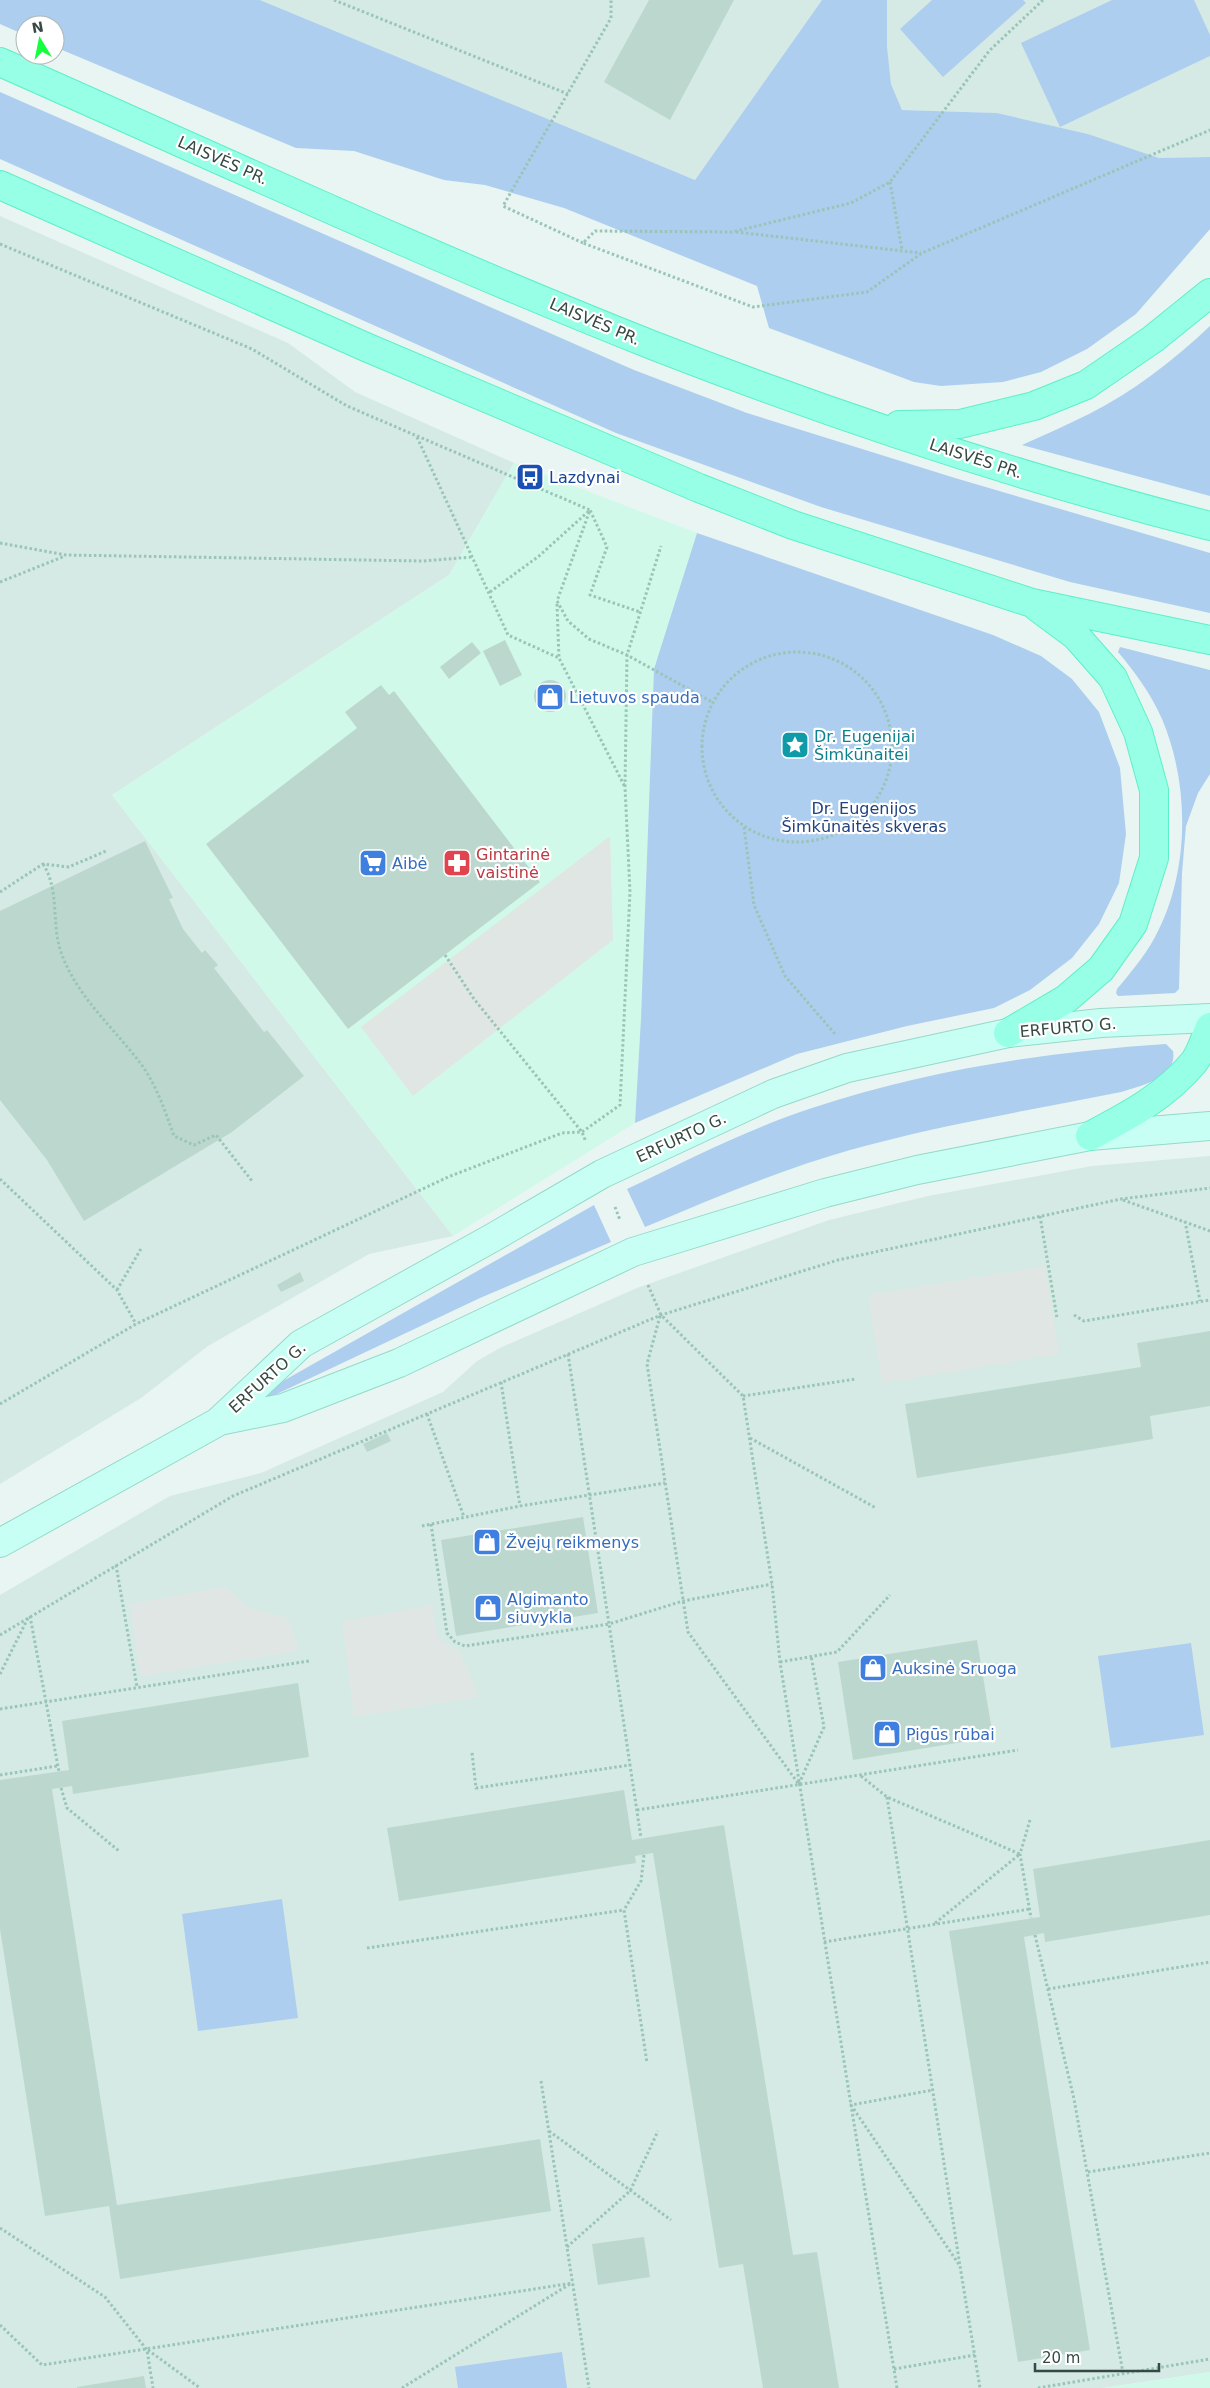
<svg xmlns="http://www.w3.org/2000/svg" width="1210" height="2388" font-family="'DejaVu Sans',sans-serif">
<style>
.residential{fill:#d5eae4}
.commercial{fill:#d1f9ea}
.green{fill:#adceee}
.parking{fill:#e0e6e4}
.building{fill:#bcd8ce}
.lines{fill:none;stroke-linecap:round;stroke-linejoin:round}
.secondary-casing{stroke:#93dac9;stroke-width:30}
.primary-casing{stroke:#5cf0c8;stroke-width:30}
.path{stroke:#99c5b7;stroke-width:3;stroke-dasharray:2.5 2.5;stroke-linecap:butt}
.secondary{stroke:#c8fff4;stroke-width:28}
.primary{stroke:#97ffe5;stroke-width:28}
.labels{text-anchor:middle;stroke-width:4.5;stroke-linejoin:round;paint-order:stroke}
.street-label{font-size:16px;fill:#364a43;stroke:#fff}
.transit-label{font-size:16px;fill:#164399;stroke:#fff;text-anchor:start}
.shop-label{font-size:16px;fill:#366cbe;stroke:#fff;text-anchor:start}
.culture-label{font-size:16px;fill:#0d838f;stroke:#fff;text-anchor:start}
.park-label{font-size:16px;fill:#224382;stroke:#fff}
.health-label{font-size:16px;fill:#be3a42;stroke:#fff;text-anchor:start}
</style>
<rect width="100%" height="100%" fill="#e8f5f2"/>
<path class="residential" d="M260,0H822L695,180Z
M887,0H1210V157L1159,158L1088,134L997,113L902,110L891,84L887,46Z
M0,216L288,343L355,392L514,463L449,575L112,795L453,1236L369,1254L208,1346L141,1398L0,1484Z
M1210,1156V2372L1103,2388H0V1595L170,1496L261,1473L443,1392L477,1361L500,1348L637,1288L829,1220L928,1196L1092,1166Z"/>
<path class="commercial" d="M514,463L697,533L654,669L641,1018L635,1123L453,1236L112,795L449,575Z
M1210,2372V2388H1103Z"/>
<path class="green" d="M0,0H260L695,180L822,0H887V46L891,84L902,110L997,113L1088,134L1159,158L1210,157V229L1136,314L1087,349L1041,372L1003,382L941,386L914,382L769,328L757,286L564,208L485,185L444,180L354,151L296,148L55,47V25H25V35L0,24Z
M932,0H1023L1026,3L943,77L900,29Z
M1112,0H1194L1210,35V56L1060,127L1021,43Z
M0,92L634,370L747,413L955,478L1210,553V613L1070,582L821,507L616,433L0,159Z
M1210,326V496L1022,445C1044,435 1067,425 1089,414C1133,392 1174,360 1210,326Z
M697,533L993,635L1041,656L1072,679L1099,712L1120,768L1126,834L1119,883L1099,924L1072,958L1030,990L994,1008L907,1026L797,1054L635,1123L641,1018L654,669Z
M1120,647L1210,670V774L1198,793L1186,826L1182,873L1179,989L1175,993L1118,996L1116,993L1117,989C1131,972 1145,956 1155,937C1190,873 1190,785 1162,719C1151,694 1135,672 1118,652Z
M1166,1044L1173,1051C1178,1078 1140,1086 1121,1092C1031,1110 939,1125 850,1150C780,1170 712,1199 645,1227L627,1189C688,1160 748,1129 812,1108C927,1070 1045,1052 1166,1044Z
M594,1205L611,1242L480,1298L249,1407L246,1402Z
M1191,1643L1204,1735L1111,1748L1098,1656Z
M282,1899L298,2018L198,2031L182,1914Z
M562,2352L567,2388H458L455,2367Z"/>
<path class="parking" d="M610,836L613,940L413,1096L361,1027Z
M1045,1266L1059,1354L882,1383L868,1295Z
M225,1587L250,1608L288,1618L299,1651L140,1676L130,1604Z
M432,1605L438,1638L460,1653L479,1697L354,1717L342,1621Z"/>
<path class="building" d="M649,0H734L670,120L604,82Z
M505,640L522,675L500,686L483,651Z
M472,642L481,653L449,679L440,667Z
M534 696a16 16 0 1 1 32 0a16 16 0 1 1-32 0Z
M381,685L389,695L394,691L540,882L348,1029L206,844L357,728L345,712Z
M145,841L173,898L169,899L183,929L202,953L205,950L218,965L214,968L264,1032L267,1030L304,1076L232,1132L84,1221L47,1160L0,1100V911Z
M300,1272L304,1281L281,1292L277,1285Z
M1210,1331V1406L1150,1416L1153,1439L917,1478L905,1404L1141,1367L1137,1343Z
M387,1433L391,1441L367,1452L363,1444Z
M583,1517L598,1613L456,1636L441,1540Z
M977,1640L993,1737L853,1760L838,1662Z
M298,1683L309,1757L73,1794L72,1786L52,1789L117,2205L540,2139L551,2211L120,2279L109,2206L45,2216L0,1929V1780L69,1770L62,1721Z
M624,1790L632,1840L724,1825L793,2255L817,2252L839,2388H763L743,2264L719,2268L653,1853L635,1856L636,1863L399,1901L387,1828Z
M1210,1840V1915L1045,1942L1044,1933L1024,1937L1090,2350L1018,2362L949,1931L1040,1917L1033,1869Z
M644,2237L650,2277L598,2285L592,2244Z
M144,2376L146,2388H77V2387Z"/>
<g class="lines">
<defs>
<path id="secondary" d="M219,1421L283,1408L399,1363L633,1252L825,1193L917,1170L1090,1136L1210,1126
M0,1543L218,1422L301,1344L492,1238L602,1174L773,1094L847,1068L1008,1033L1101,1023L1210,1018"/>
<path id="primary" d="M0,62C217,158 432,258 652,345C834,416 1021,478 1210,526
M0,185L368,348L699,488L793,525L1032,603L1210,640
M899,425L960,424L1034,406L1086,385L1153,339L1210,293
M1008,1033L1066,999L1101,969L1133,924L1154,858V790L1138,732L1113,678L1076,636L1037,607
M1090,1136C1128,1116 1166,1096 1194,1062C1201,1053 1205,1038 1210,1027"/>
</defs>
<use href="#secondary" class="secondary-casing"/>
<use href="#primary" class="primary-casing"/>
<path class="path" d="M334,0L568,94
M1043,0L989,51L890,182L851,203L732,232L595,231L583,243L753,307L867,292L922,253L1210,130
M890,182L902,250
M736,232L921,253
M583,243L503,206L611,18V0
M0,244L252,349L347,406L590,510L557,601L568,621L589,639L627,655L712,702
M417,437L508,635L559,658
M0,543L66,555L423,561L472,557
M0,582L65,556
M490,592L539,556L590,510L607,547L590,595L640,612
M557,604L559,658L625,787
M702 747a95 95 0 1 1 190 0a95 95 0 1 1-190 0Z
M744,827L754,905L785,976L835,1034
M43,864C60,890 51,924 61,952C76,996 114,1028 141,1064C157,1086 165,1111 174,1136L194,1145L216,1135L252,1181
M0,892L43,864L69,867L108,850
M445,955L474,999L582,1132L586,1142
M0,1179L117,1290L136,1324
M1123,1200L1210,1231
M615,1207L620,1220
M1040,1216L1057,1318
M1185,1221L1200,1301
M648,1285L661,1315L743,1396L772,1584L780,1662L851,2105L960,2266L980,2388
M117,1290L142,1247
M1074,1315L1084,1321L1210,1300
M660,1316L647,1364L688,1632L798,1783
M568,1354L609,1624L683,1601L772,1584
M501,1382L520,1506
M743,1396L856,1379
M0,1404L136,1324L448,1177L562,1133L582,1132L620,1105L630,892L625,787L627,655L661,546
M427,1414L464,1517
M750,1438L876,1508
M431,1524L447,1633L455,1642L465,1646L609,1624L630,1765
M422,1526L520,1506L665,1483
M116,1565L137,1687
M30,1616L59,1772
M0,1635L233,1496L661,1315L838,1260L1121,1199L1210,1188
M780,1662L837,1652L890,1595
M0,1674L29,1616
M0,1709L309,1661
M472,1753L476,1788L630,1765L641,1838
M0,1775L57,1766
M861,1776L887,1797L1020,1854L934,1924
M799,1784L824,1727L811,1656
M61,1788L67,1808L119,1851
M887,1797L960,2266
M637,1810L1018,1750
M1030,1820L1020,1854L1031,1918
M644,1855L641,1881L624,1910L647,2063
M1035,1935L1074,2099L1123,2373
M824,1942L1030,1909
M367,1948L624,1910
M1048,1989L1210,1962
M541,2081L589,2388
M549,2131L671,2220
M1088,2172L1210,2153
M0,2228L105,2297L147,2350L153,2388
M567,2247L630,2191L658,2131
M0,2325L42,2365L573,2283
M148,2350L200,2388
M894,2369L975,2355
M402,2388L570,2284
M897,2388L851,2105L933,2090
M1038,2388L1210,2359"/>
<use href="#secondary" class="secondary"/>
<use href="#primary" class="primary"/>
</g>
<defs>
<symbol id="bus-square" viewBox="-11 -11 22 22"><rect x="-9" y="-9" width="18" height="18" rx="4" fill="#1a4fb4" stroke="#fff"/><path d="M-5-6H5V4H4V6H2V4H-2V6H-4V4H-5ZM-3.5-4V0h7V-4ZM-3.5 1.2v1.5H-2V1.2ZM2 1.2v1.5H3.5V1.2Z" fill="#fff"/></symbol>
<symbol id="shop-square" viewBox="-11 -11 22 22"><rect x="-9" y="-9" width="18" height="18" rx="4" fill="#3f7fe0" stroke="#fff"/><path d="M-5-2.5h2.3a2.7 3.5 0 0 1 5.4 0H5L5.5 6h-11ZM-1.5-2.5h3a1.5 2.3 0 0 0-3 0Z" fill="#fff"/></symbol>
<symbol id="sight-square" viewBox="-11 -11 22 22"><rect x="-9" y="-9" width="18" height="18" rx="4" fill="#0f9aa8" stroke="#fff"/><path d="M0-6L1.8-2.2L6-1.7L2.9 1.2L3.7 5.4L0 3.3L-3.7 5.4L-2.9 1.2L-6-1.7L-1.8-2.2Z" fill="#fff"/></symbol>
<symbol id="supermarket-square" viewBox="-11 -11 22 22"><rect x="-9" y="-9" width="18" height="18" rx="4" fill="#3f7fe0" stroke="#fff"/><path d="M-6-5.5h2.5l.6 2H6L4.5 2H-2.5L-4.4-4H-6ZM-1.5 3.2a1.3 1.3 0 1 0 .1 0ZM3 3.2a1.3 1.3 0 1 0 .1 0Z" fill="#fff"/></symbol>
<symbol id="pharmacy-square" viewBox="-11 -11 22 22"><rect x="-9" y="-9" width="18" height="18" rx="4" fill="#e0444e" stroke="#fff"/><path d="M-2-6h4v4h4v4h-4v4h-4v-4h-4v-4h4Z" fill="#fff"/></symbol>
</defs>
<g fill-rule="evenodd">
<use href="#bus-square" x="514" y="461" width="32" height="32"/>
<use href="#shop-square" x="534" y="681" width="32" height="32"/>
<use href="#sight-square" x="779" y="729" width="32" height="32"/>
<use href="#supermarket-square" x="357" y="847" width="32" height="32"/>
<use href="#pharmacy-square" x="441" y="847" width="32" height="32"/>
<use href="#shop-square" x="471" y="1526" width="32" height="32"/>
<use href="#shop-square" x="472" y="1592" width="32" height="32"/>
<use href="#shop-square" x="857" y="1652" width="32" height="32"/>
<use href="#shop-square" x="871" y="1718" width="32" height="32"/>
</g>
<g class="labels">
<g class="street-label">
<text transform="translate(223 160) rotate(24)" y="6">LAISVĖS PR.</text>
<text transform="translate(595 321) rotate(23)" y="6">LAISVĖS PR.</text>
<text transform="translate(976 458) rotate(18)" y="6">LAISVĖS PR.</text>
<text transform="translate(1068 1027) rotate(-5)" y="6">ERFURTO G.</text>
<text transform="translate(681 1137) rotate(-25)" y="6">ERFURTO G.</text>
<text transform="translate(267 1377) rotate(-42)" y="6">ERFURTO G.</text>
</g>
<g class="transit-label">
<text x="549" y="483">Lazdynai</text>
</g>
<g class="shop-label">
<text x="569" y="703">Lietuvos spauda</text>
<text x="392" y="869">Aibė</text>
<text x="506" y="1548">Žvejų reikmenys</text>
<text x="507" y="1605">Algimanto<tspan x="507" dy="18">siuvykla</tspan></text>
<text x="892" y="1674">Auksinė Sruoga</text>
<text x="906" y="1740">Pigūs rūbai</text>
</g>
<g class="culture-label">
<text x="814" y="742">Dr. Eugenijai<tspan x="814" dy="18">Šimkūnaitei</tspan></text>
</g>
<g class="park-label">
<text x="864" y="814">Dr. Eugenijos<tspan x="864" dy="18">Šimkūnaitės skveras</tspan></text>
</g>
<g class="health-label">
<text x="476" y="860">Gintarinė<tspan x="476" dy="18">vaistinė</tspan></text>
</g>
</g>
<g transform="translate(40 40) rotate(350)"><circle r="24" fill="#ffffff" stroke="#afb7b4"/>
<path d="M0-4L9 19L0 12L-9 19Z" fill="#15ff40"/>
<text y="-8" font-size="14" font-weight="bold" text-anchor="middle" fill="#364a43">N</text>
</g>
<path d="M1035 2363v8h124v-8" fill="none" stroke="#364a43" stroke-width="2.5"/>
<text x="1042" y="2363" font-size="15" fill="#364a43" stroke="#ffffff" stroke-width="4" paint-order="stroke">20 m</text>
</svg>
